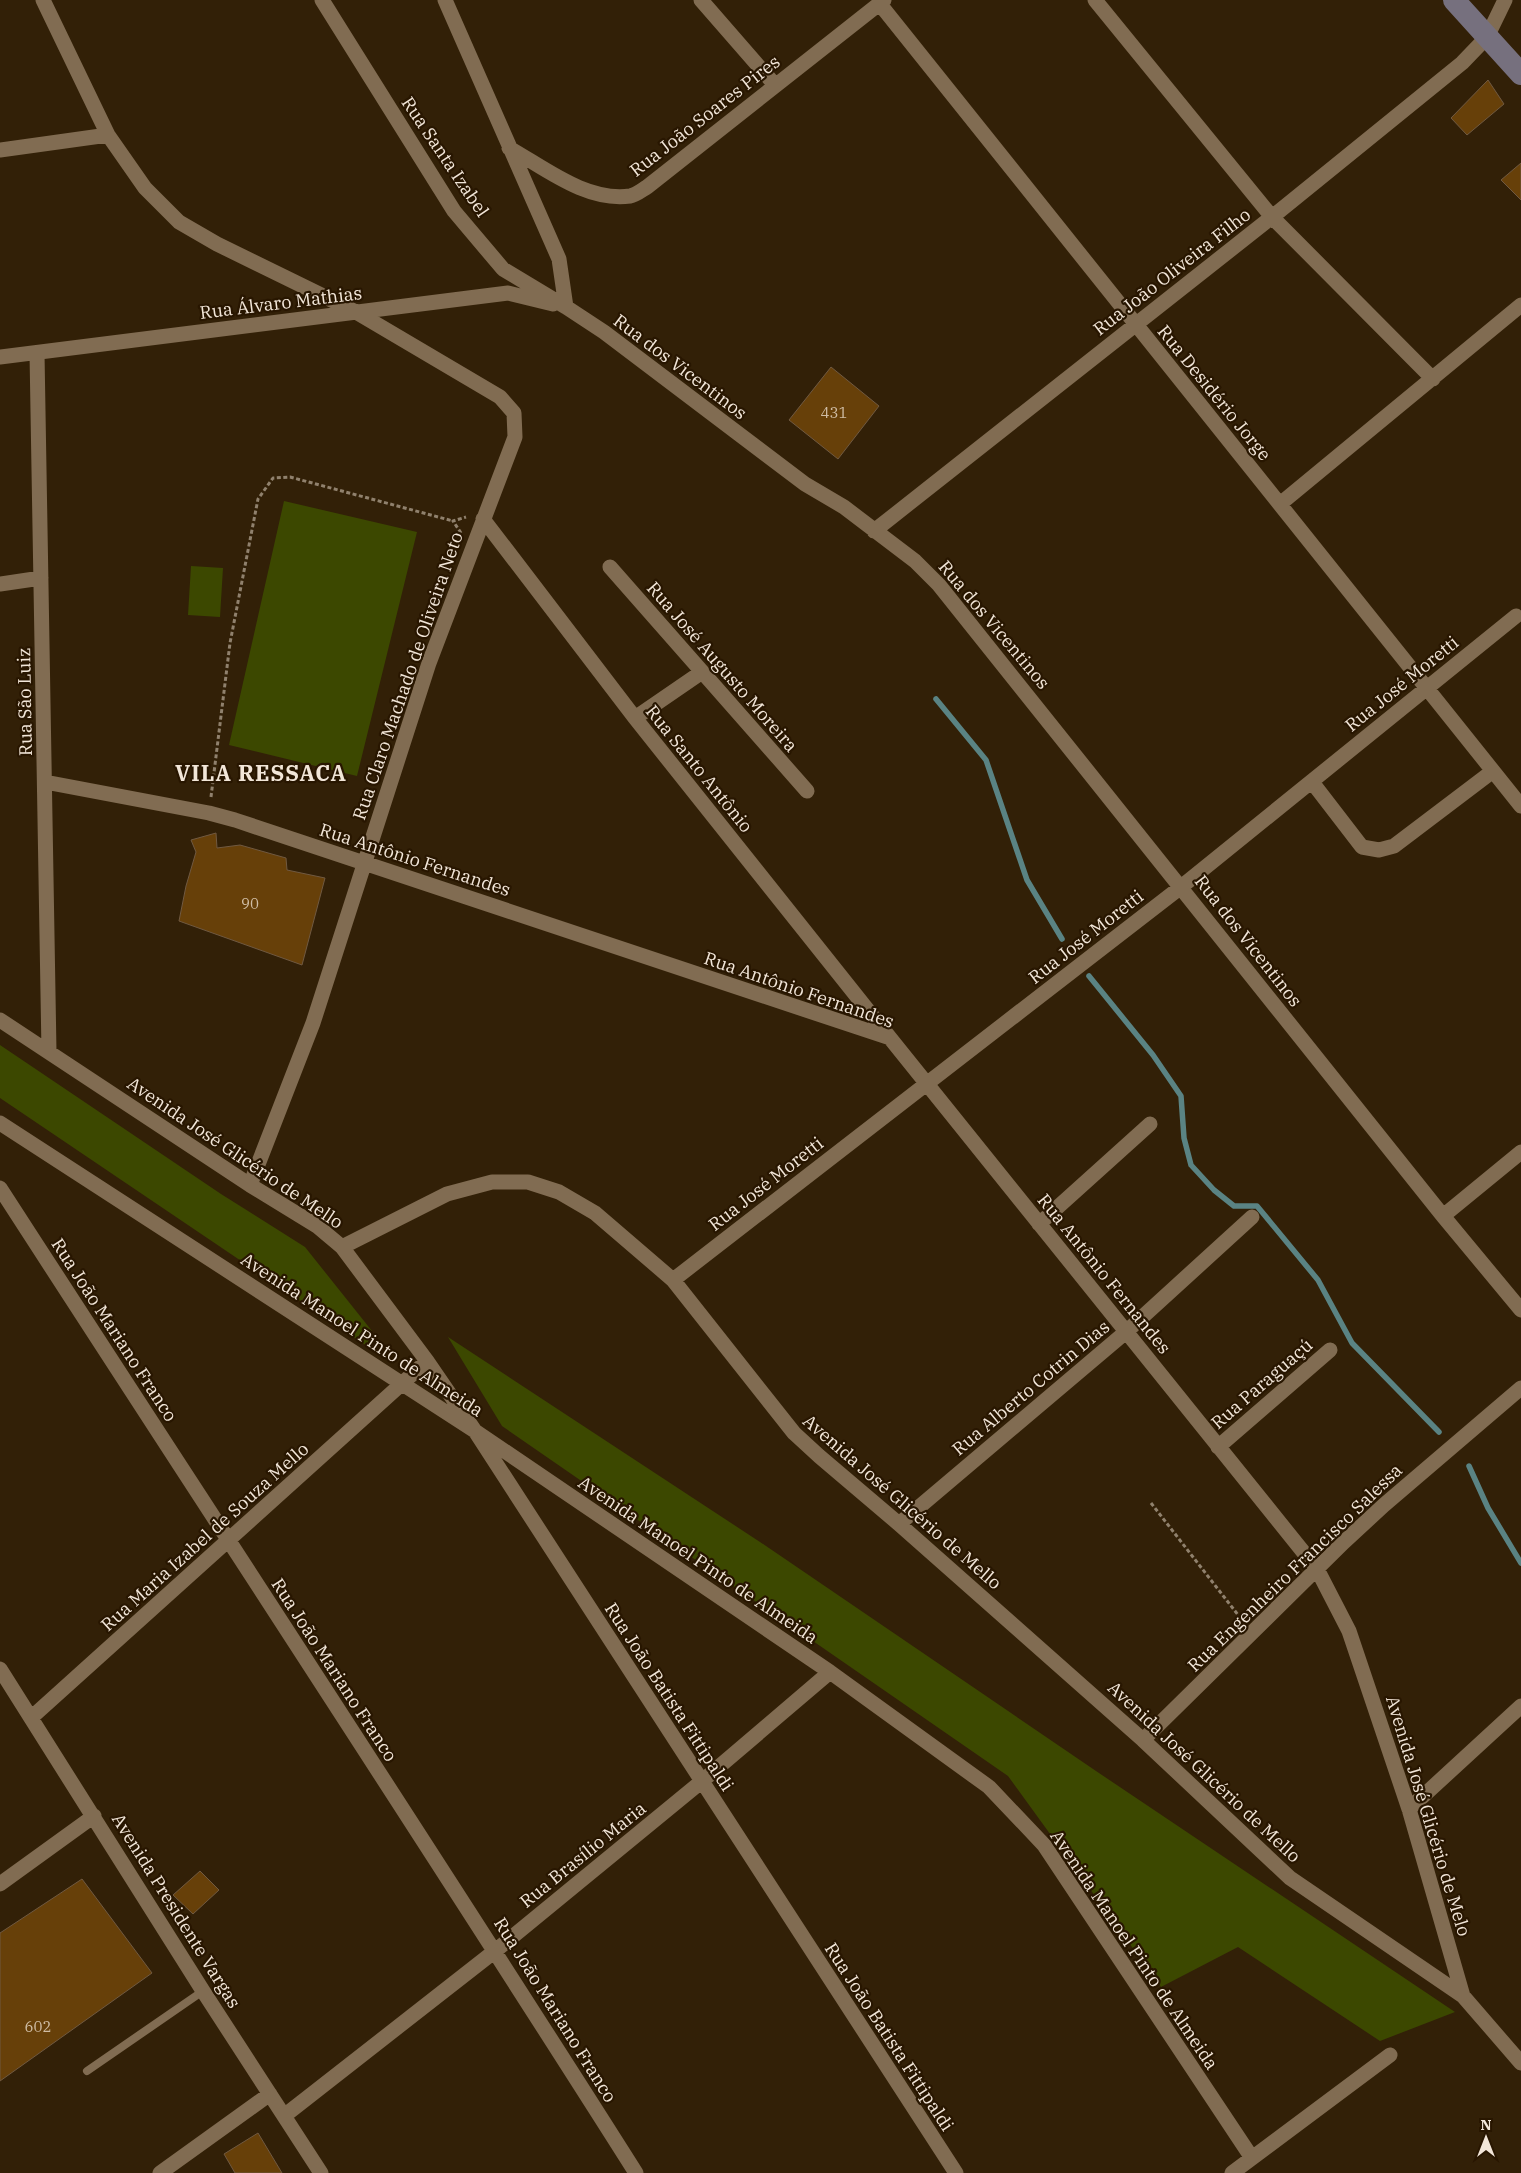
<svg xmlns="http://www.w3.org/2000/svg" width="1521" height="2173" font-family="'IBM Plex Serif',serif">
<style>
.green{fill:#3c4800}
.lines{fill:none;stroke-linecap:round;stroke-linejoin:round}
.stream{stroke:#5a8383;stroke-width:5.5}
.building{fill:#674009;stroke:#705941}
.path{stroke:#90816d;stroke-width:3;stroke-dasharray:4 2.5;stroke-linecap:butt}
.lane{stroke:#816c52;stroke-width:8}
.street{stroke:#816c52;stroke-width:15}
.secondary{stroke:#76707e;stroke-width:22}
.labels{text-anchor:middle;stroke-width:4.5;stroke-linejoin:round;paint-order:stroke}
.number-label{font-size:15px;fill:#cfbca4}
.street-label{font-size:18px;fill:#f2e6d8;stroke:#281600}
.district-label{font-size:22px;font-weight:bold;letter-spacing:1px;fill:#f2e6d8;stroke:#281600}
</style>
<rect width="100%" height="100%" fill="#322007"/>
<path class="green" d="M284,501L417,532L357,776L229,745Z
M191,566L223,568L220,617L188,615Z
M0,1045L221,1194L305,1247L372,1331L370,1348L0,1098Z
M448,1337L760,1542L1096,1771L1455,2012L1380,2041L1238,1947L1161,1987L1008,1776L502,1426Z"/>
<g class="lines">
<path class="stream" d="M936,699L986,760L1027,880L1062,939
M1089,976L1153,1055L1181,1096L1184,1138L1191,1165L1214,1190L1234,1206H1257L1318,1280L1352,1343L1439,1432
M1469,1466L1488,1508L1521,1563"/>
</g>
<path class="building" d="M1488,80L1504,104L1467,135L1451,118Z
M1521,163V200L1501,180Z
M831,367L879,406L838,459L789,420Z
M216,833L217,848L240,845L286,858L287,870L325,878L302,965L179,921L186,886L196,852L191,840Z
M200,1871L219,1890L193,1914L173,1895Z
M82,1879L152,1973L0,2081V1933Z
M258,2133L282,2173H235L224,2154Z"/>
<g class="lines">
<path class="path" d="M461,533L453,521L466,517
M211,797L230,643L258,499L273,478L290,477L453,521
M1151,1503L1242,1620"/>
<path class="lane" d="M87,2071L203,1991"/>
<path class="street" d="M43,0L108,135L145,188L179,222L217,244L356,312L500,397L514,413L515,437L429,663L313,1023L250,1185
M322,0L454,211L503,269L566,307L604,332L805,484L844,507L915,561L939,585L1443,1216L1521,1310
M445,0L559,259L566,307
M701,0L775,85
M1095,0L1272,217L1433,379
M879,3L1521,806
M509,148C545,168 586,202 630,196C636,195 642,190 647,187L884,0
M0,150L108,135
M37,353L49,1052
M0,357L508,293L553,304
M1280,504L1521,305
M483,519L635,718L890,1038
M874,531L1272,217L1462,63L1487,37L1505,0
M610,567L807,791
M0,584L41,578
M635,718L702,672
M45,782L209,813L235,820L890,1038L1317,1569L1349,1631L1409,1809L1463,1996L1521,2063
M1312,782L1362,847L1379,850L1394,846L1493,771
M0,1020L250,1185L317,1226L342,1247L427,1361L475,1431L956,2173
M0,1123L475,1431L830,1672L989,1787L1044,1845L1252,2158
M0,1188C212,1516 427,1843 636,2173
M1443,1216L1521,1152
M1039,1224L1150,1124
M342,1247L447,1194L492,1182H528L559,1192L595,1213L673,1280L794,1433L819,1456L899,1524L1143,1740L1290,1878L1463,1996
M673,1280L1181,887L1516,616
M1218,1447L1330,1350
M899,1524L1127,1331L1252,1217
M0,1669L203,1991L321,2173
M32,1717L427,1361
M1143,1740L1344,1542L1384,1505L1521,1388
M1409,1809L1521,1706
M0,1884L94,1816
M284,2116L495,1951L701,1782L830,1672
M160,2173L270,2094
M1232,2173L1390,2055"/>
<path class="secondary" d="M1454,0L1521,74"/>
</g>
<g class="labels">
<g class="number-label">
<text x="834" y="418">431</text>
<text x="250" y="909">90</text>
<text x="38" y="2032">602</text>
</g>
<g class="street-label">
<text transform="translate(705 116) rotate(-38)" y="6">Rua João Soares Pires</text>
<text transform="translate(445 157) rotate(56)" y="6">Rua Santa Izabel</text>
<text transform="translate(1172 272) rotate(-38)" y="6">Rua João Oliveira Filho</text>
<text transform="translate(281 303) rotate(-7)" y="6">Rua Álvaro Mathias</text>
<text transform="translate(680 367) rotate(37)" y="6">Rua dos Vicentinos</text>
<text transform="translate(1214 393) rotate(51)" y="6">Rua Desidério Jorge</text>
<text transform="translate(994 625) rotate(50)" y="6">Rua dos Vicentinos</text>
<text transform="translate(722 667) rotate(49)" y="6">Rua José Augusto Moreira</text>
<text transform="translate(408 676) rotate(-71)" y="6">Rua Claro Machado de Oliveira Neto</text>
<text transform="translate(1402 684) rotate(-39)" y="6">Rua José Moretti</text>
<text transform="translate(25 702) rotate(-91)" y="6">Rua São Luiz</text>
<text transform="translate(699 769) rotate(51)" y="6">Rua Santo Antônio</text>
<text transform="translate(415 860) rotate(18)" y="6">Rua Antônio Fernandes</text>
<text transform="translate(1086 937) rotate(-38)" y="6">Rua José Moretti</text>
<text transform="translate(1248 941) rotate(52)" y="6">Rua dos Vicentinos</text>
<text transform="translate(799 990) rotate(19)" y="6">Rua Antônio Fernandes</text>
<text transform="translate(235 1153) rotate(34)" y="6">Avenida José Glicério de Mello</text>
<text transform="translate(766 1184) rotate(-38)" y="6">Rua José Moretti</text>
<text transform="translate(1104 1274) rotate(51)" y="6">Rua Antônio Fernandes</text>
<text transform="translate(114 1330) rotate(57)" y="6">Rua João Mariano Franco</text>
<text transform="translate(362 1335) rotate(33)" y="6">Avenida Manoel Pinto de Almeida</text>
<text transform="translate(1262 1384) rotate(-41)" y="6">Rua Paraguaçú</text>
<text transform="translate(1031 1388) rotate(-40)" y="6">Rua Alberto Cotrin Dias</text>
<text transform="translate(902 1502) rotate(41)" y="6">Avenida José Glicério de Mello</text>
<text transform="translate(205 1537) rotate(-42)" y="6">Rua Maria Izabel de Souza Mello</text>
<text transform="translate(698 1560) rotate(34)" y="6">Avenida Manoel Pinto de Almeida</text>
<text transform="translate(1295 1568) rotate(-44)" y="6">Rua Engenheiro Francisco Salessa</text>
<text transform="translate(334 1670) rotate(57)" y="6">Rua João Mariano Franco</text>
<text transform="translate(669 1697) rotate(57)" y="6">Rua João Batista Fittipaldi</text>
<text transform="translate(1204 1772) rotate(43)" y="6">Avenida José Glicério de Mello</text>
<text transform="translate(1428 1816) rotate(73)" y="6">Avenida José Glicério de Melo</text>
<text transform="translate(583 1855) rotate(-39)" y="6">Rua Brasílio Maria</text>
<text transform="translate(176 1911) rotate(58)" y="6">Avenida Presidente Vargas</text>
<text transform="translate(1134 1950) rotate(56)" y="6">Avenida Manoel Pinto de Almeida</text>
<text transform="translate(555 2010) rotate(58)" y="6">Rua João Mariano Franco</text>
<text transform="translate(889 2037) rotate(57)" y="6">Rua João Batista Fittipaldi</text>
</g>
<g class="district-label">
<text x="261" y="781">VILA RESSACA</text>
</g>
</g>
<g transform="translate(1486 2138)" stroke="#281600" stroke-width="4" paint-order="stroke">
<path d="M0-4L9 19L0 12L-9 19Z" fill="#f2e6d8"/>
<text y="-8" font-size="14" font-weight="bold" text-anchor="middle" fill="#f2e6d8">N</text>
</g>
</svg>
